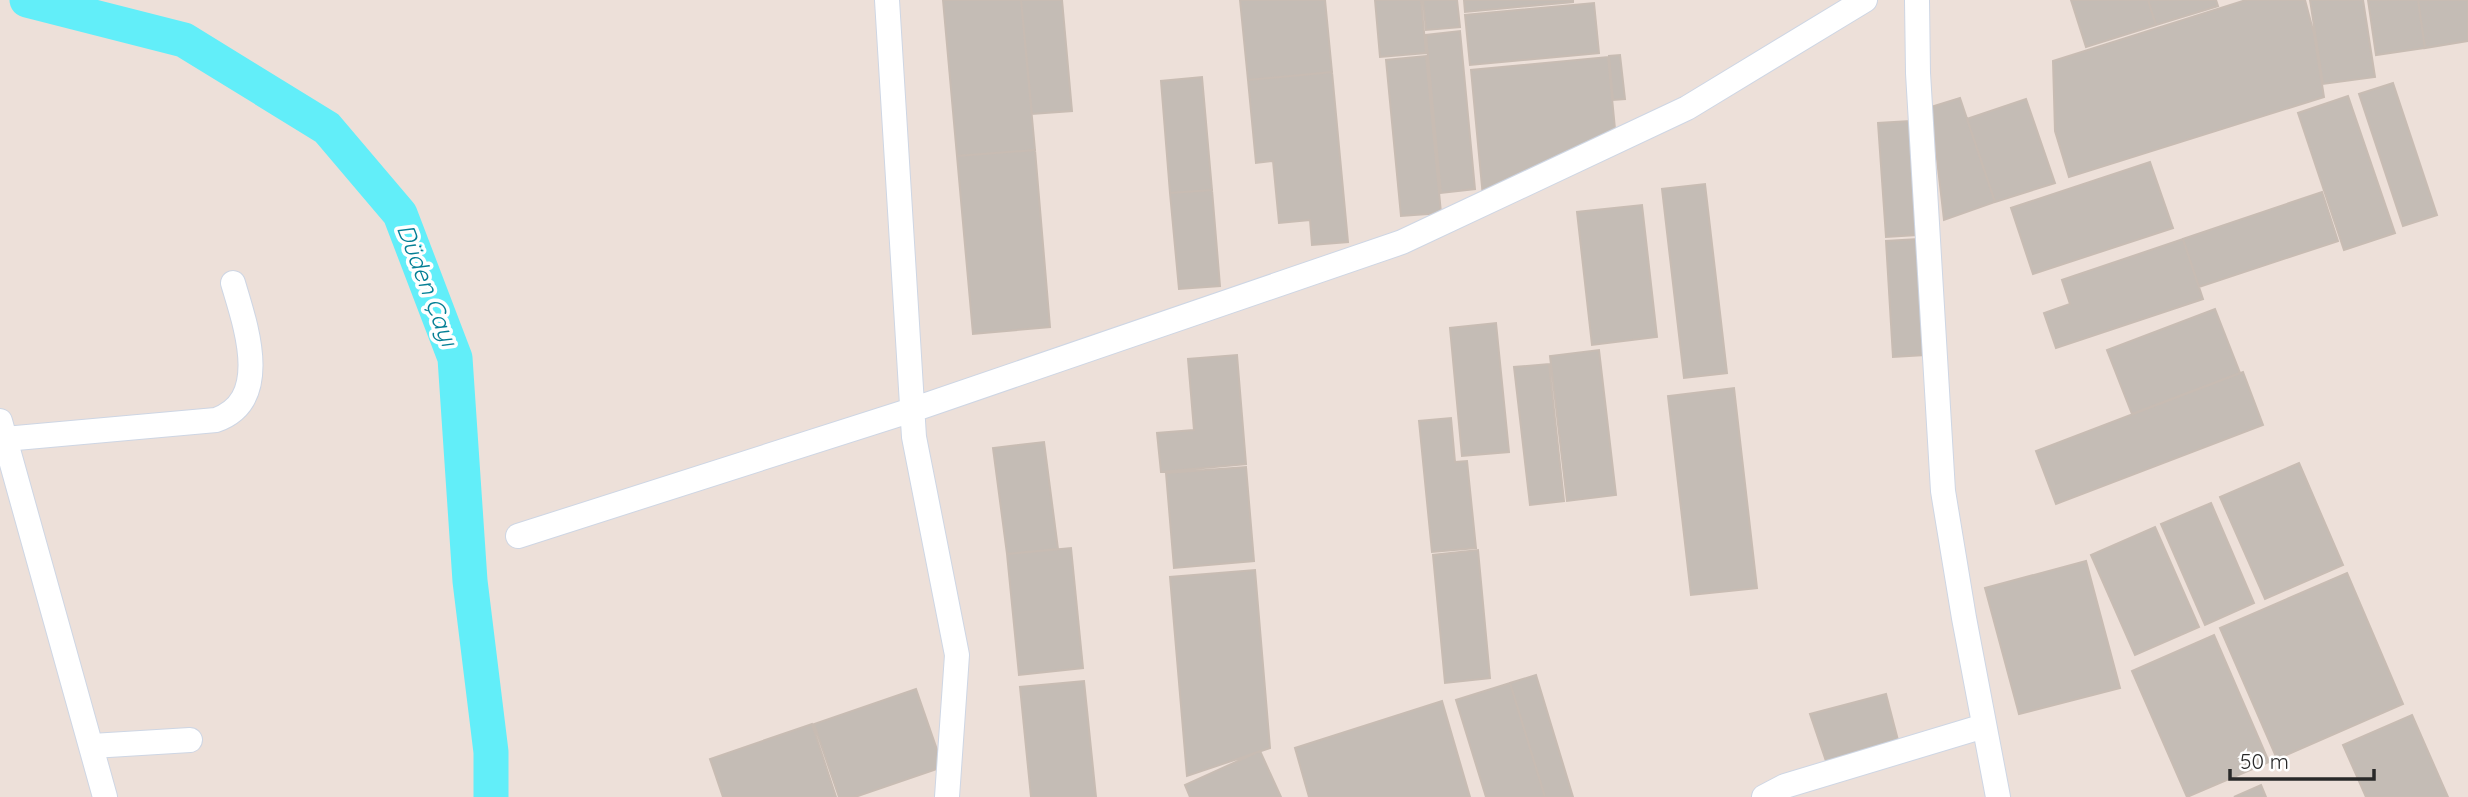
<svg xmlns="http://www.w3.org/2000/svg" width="2468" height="797" font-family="Quicksand,sans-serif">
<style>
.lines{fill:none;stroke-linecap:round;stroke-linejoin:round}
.river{stroke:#62eef9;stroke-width:35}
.building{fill:#c4bcb5;stroke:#c8bcb3;stroke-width:2}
.minor-casing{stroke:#ced6e4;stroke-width:26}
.minor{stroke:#fff;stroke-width:24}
.labels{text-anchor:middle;stroke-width:7;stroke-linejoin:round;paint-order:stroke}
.water-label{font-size:24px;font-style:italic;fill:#047f95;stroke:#fff}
</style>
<rect width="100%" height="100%" fill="#ede0d9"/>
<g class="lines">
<path class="river" d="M27,0L184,40L327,128L400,214L455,358L470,581L491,752V797"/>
</g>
<path class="building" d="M943,0H1021L1035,150L957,156Z
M1021,0H1062L1072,111L1032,114Z
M1240,0H1325L1332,72L1248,80Z
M1375,0H1421L1426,53L1380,57Z
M1423,0H1457L1460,27L1426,30Z
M1464,0H1573V2L1465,12Z
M2071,0H2148L2156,25L2086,47Z
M2148,0H2216L2218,6L2156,25Z
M2246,0H2305L2314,34L2324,97L2069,177L2055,131L2053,61Z
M2310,0H2363L2375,77L2323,84Z
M2368,0H2418L2425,48L2376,55Z
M2418,0H2468V41L2425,48Z
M1594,3L1599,53L1470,65L1465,15Z
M1460,31L1475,189L1441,193L1426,35Z
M1620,55L1625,99L1613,100L1609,56Z
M1426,56L1441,213L1401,216L1386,60Z
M1608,57L1615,129L1483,197L1471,70Z
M1332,72L1348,242L1312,245L1310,220L1279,223L1273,161L1256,163L1248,80Z
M1202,77L1212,190L1170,193L1161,81Z
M2393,83L2437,215L2403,226L2359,94Z
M2348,96L2395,233L2344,250L2298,113Z
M1960,98L1995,202L1944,220L1931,107Z
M2026,99L2055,183L1995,202L1967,119Z
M1910,121L1917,235L1886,237L1878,123Z
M1035,150L1050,327L973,334L957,156Z
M2150,162L2173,228L2033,274L2011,208Z
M1705,184L1727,373L1684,378L1662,189Z
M1212,190L1220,286L1179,289L1170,193Z
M2322,192L2338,241L2199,287L2183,239Z
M1642,205L1657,337L1592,345L1577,212Z
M1918,239L1925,355L1893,357L1886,241Z
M2183,239L2203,299L2056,348L2044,313L2070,304L2062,280Z
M2215,309L2240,373L2132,414L2107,350Z
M1496,323L1509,452L1462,456L1450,328Z
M1599,350L1616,495L1567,501L1550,356Z
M1237,355L1246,464L1161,472L1157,433L1194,430L1188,359Z
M1549,364L1564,501L1530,505L1514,367Z
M2243,372L2263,425L2056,504L2036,451Z
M1734,388L1757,588L1691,595L1668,396Z
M1451,418L1455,462L1467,461L1476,548L1432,552L1419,421Z
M1044,442L1058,549L1007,554L993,448Z
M2299,463L2343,565L2265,599L2220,497Z
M1246,467L1254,561L1174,568L1166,473Z
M2211,503L2254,603L2205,625L2161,524Z
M2155,527L2199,627L2135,655L2091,555Z
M1071,548L1083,668L1019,675L1007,554Z
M1478,550L1490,678L1445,683L1433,555Z
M2086,561L2120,688L2019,714L1985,588Z
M1255,570L1270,748L1187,776L1170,577Z
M2347,573L2403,704L2277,759L2220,628Z
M2214,635L2269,762L2187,797L2132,671Z
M1536,675L1573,797H1545L1510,683Z
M1084,681L1096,797H1031L1020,687Z
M1510,683L1545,797H1486L1456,700Z
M916,689L943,767L855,797H839L814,724Z
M1886,694L1899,744L1827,764L1810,714Z
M1442,701L1470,797H1309L1295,748Z
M2412,715L2448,797H2366L2343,745Z
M812,724L836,797H723L710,759Z
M1260,751L1281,797H1190L1185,785Z
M2261,785L2266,797H2234Z"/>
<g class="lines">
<defs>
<path id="minor" d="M887,0L914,437L957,655L947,797
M1917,0L1918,73L1943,491L1964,618L1998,797
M0,421L105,797
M5,439L216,420C273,400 245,324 233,283
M518,536L912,410L1402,242L1687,108L1865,0
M92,746L190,740
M1764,797L1785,786L1984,726"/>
</defs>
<use href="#minor" class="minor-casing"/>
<use href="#minor" class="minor"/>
</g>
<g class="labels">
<g class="water-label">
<text transform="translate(427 285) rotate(69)" y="8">Düden Çayı</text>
</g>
</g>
<path d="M2230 769v10h144v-10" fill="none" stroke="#292929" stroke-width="3.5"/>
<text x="2240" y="769" font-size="21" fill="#292929" stroke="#ffffff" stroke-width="5" paint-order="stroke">50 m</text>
</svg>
